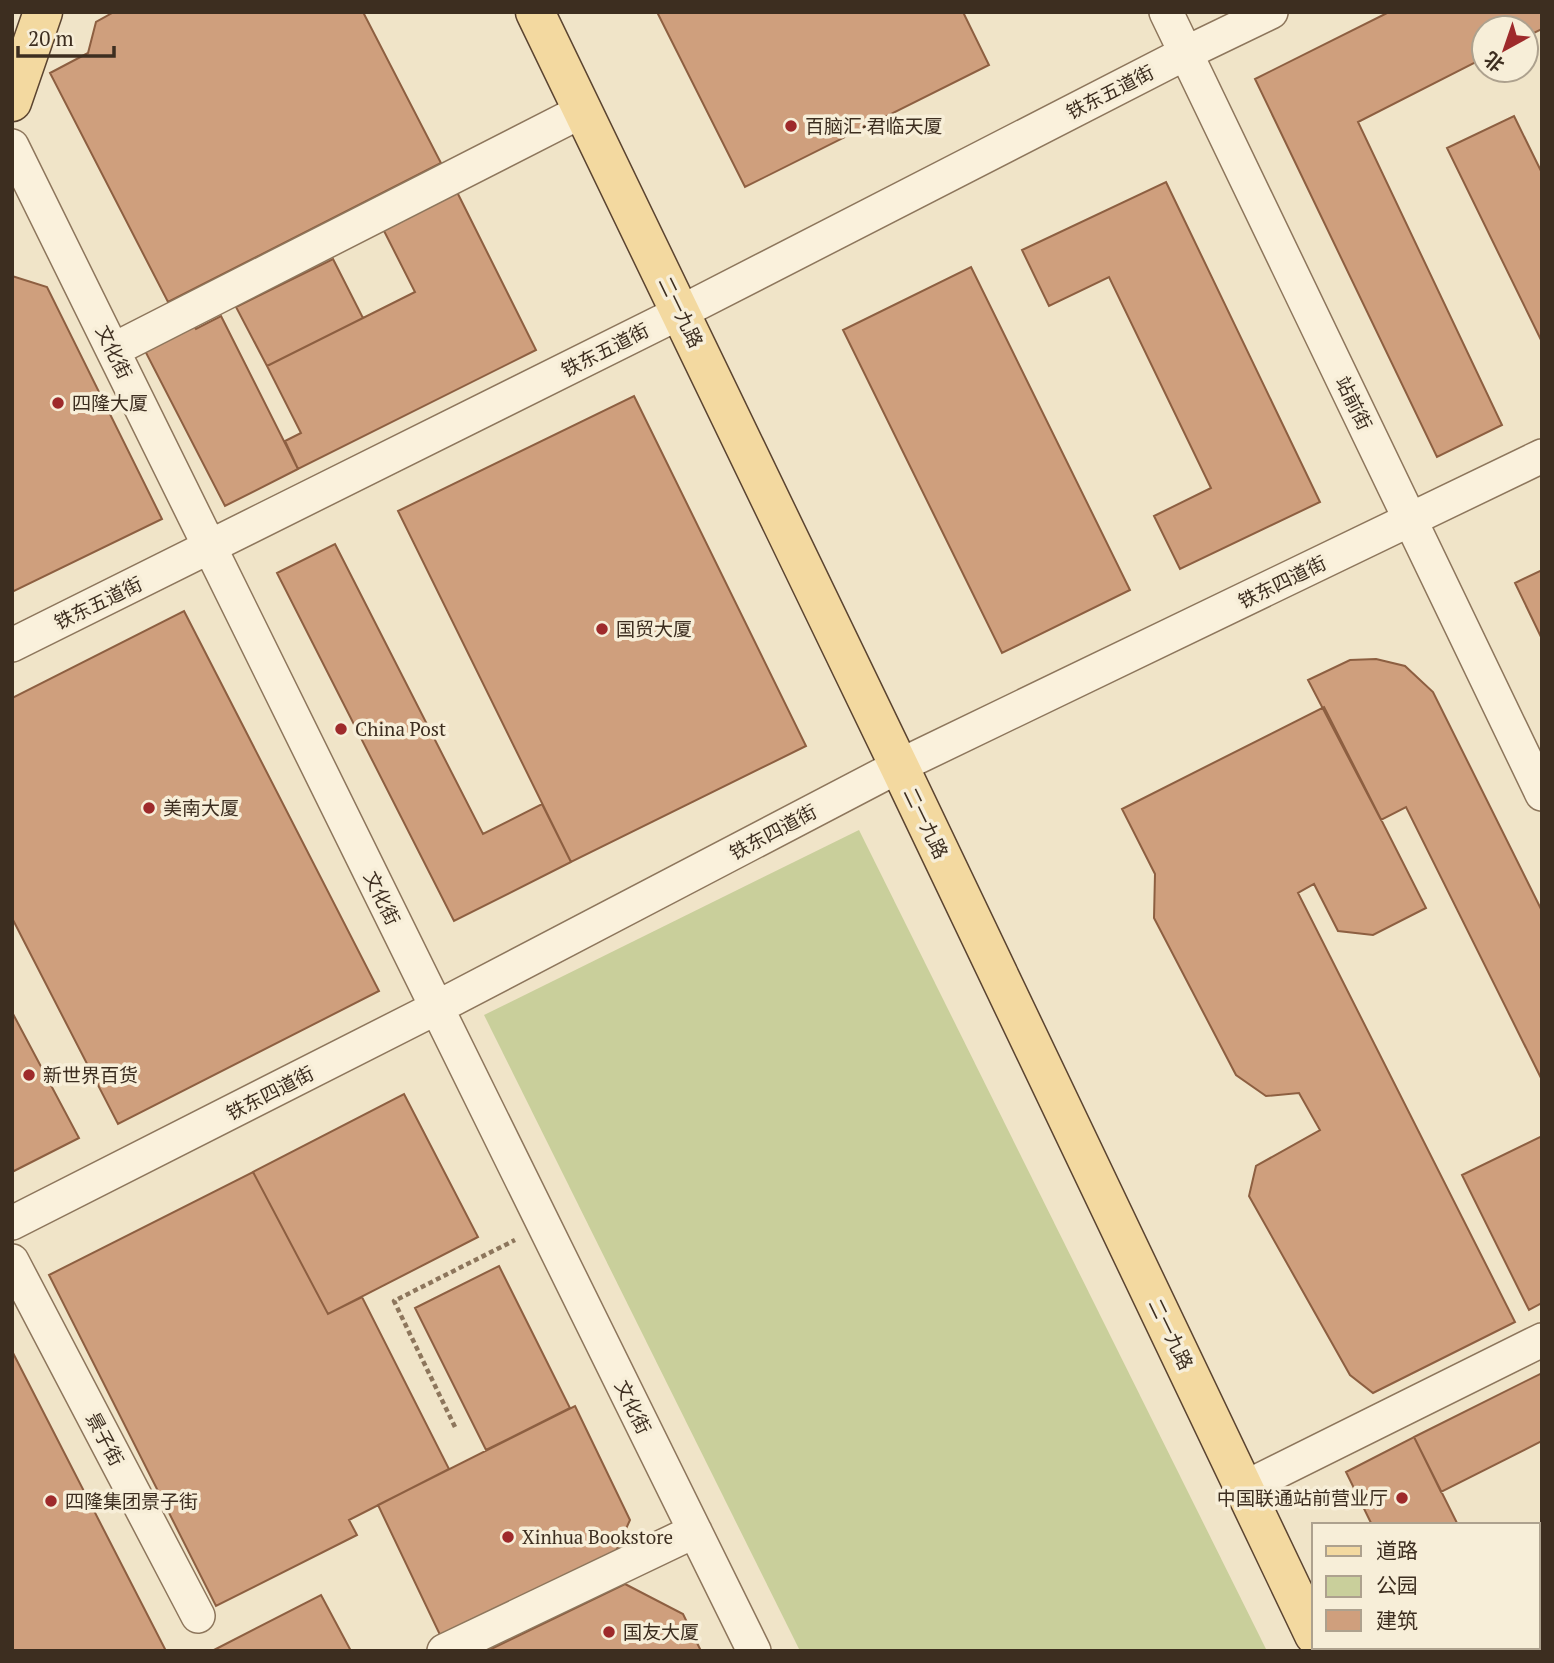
<svg xmlns="http://www.w3.org/2000/svg" width="1554" height="1663" font-family="'PT Serif','Noto Sans SC',serif">
<style>
.green{fill:#c9cf9b}
.building{fill:#cf9f7d;stroke:#8d5f41;stroke-width:2}
.lines{fill:none;stroke-linecap:round;stroke-linejoin:round}
.minor-casing{stroke:#8d765c;stroke-width:36}
.major-casing{stroke:#5b4430;stroke-width:41}
.path{stroke:#8d765c;stroke-width:4.5;stroke-dasharray:5 3.5;stroke-linecap:butt}
.minor{stroke:#faf1dc;stroke-width:33}
.major{stroke:#f3d9a0;stroke-width:38}
.poi-dot{fill:#9e2a2b;stroke:#f7eed8;stroke-width:2.5}
.labels{text-anchor:middle;stroke-width:7;stroke-linejoin:round;paint-order:stroke}
.street-label{font-size:19px;fill:#3d2e20;stroke:#f7eed8}
.poi-label{font-size:19px;fill:#3d2e20;stroke:#f7eed8;text-anchor:start}
</style>
<rect width="100%" height="100%" fill="#f0e4c8"/>
<path class="green" d="M859,830L1267,1651H800L484,1015Z"/>
<path class="building" d="M114,12H363L441,163L168,302L50,73L88,53L96,22Z
M657,12H963L989,65L745,187Z
M1389,12H1542V29L1526,37V28H1484V58L1358,122L1502,425L1437,457L1255,79Z
M1514,116L1542,173V342L1447,148Z
M1166,182L1320,502L1180,569L1154,516L1211,488L1109,277L1049,306L1022,250Z
M457,192L536,350L298,469L285,441L301,433L267,366L415,292L383,229Z
M333,259L363,318L267,366L236,307Z
M971,267L1130,590L1002,653L843,330Z
M12,276L47,287L162,519L12,592Z
M221,316L298,469L225,506L142,345L191,320L196,329Z
M634,396L806,746L571,862L398,511Z
M335,544L483,834L542,804L571,862L454,921L277,573Z
M1542,570V639L1515,583Z
M184,611L379,991L118,1124L12,918V698Z
M1376,659L1405,666L1433,692L1542,911V1080L1406,807L1381,820L1308,680L1350,660Z
M1324,707L1426,908L1373,935L1338,931L1314,884L1298,893L1515,1322L1373,1393L1350,1375L1249,1196L1256,1166L1320,1130L1299,1093L1266,1096L1236,1075L1154,918L1155,874L1122,809Z
M12,1012L79,1138L12,1172Z
M404,1094L478,1237L328,1314L253,1172Z
M1542,1136V1303L1529,1310L1462,1175Z
M253,1172L328,1314L362,1297L449,1469L349,1520L357,1535L216,1606L49,1275Z
M499,1266L570,1408L486,1450L415,1308Z
M12,1351L166,1651H12Z
M1542,1373V1441L1441,1492L1414,1437Z
M575,1406L630,1520L615,1553L441,1637L378,1505Z
M1414,1437L1458,1525H1372L1346,1472Z
M1542,1537V1629L1538,1630V1539Z
M625,1584L683,1614L701,1651H487Z
M321,1595L351,1651H212Z
M1446,1647H1504L1497,1651H1458Z"/>
<g class="lines">
<defs>
<path id="minor" d="M1166,12L1542,794
M12,146L754,1651
M113,350L582,111
M12,645L681,312L1186,53L1271,12
M12,1223L436,1008L899,766L1542,456
M12,1261L198,1616
M1244,1488L1542,1340
M444,1651L695,1531"/>
<path id="major" d="M535,12L899,766L1314,1635
M12,102L43,12"/>
</defs>
<use href="#minor" class="minor-casing"/>
<use href="#major" class="major-casing"/>
<path class="path" d="M455,1427L394,1301L515,1240"/>
<use href="#minor" class="minor"/>
<use href="#major" class="major"/>
</g>
<g class="poi-dot">
<circle cx="791" cy="126" r="7"/>
<circle cx="58" cy="403" r="7"/>
<circle cx="602" cy="629" r="7"/>
<circle cx="341" cy="729" r="7"/>
<circle cx="149" cy="808" r="7"/>
<circle cx="29" cy="1075" r="7"/>
<circle cx="1402" cy="1498" r="7"/>
<circle cx="51" cy="1501" r="7"/>
<circle cx="508" cy="1537" r="7"/>
<circle cx="609" cy="1632" r="7"/>
</g>
<g class="labels">
<g class="street-label">
<text transform="translate(1110 92) rotate(-27)" y="7">铁东五道街</text>
<text transform="translate(681 312) rotate(64)" y="7">二一九路</text>
<text transform="translate(605 350) rotate(-27)" y="7">铁东五道街</text>
<text transform="translate(114 352) rotate(64)" y="7">文化街</text>
<text transform="translate(1354 403) rotate(64)" y="7">站前街</text>
<text transform="translate(1282 582) rotate(-26)" y="7">铁东四道街</text>
<text transform="translate(98 603) rotate(-26)" y="7">铁东五道街</text>
<text transform="translate(926 823) rotate(64)" y="7">二一九路</text>
<text transform="translate(773 832) rotate(-28)" y="7">铁东四道街</text>
<text transform="translate(382 898) rotate(64)" y="7">文化街</text>
<text transform="translate(270 1093) rotate(-27)" y="7">铁东四道街</text>
<text transform="translate(1171 1334) rotate(64)" y="7">二一九路</text>
<text transform="translate(633 1407) rotate(64)" y="7">文化街</text>
<text transform="translate(105 1439) rotate(62)" y="7">景子街</text>
</g>
<g class="poi-label">
<text x="805" y="133">百脑汇·君临天厦</text>
<text x="72" y="410">四隆大厦</text>
<text x="616" y="636">国贸大厦</text>
<text x="355" y="736">China Post</text>
<text x="163" y="815">美南大厦</text>
<text x="43" y="1082">新世界百货</text>
<text x="1388" y="1505" text-anchor="end">中国联通站前营业厅</text>
<text x="65" y="1508">四隆集团景子街</text>
<text x="522" y="1544">Xinhua Bookstore</text>
<text x="623" y="1639">国友大厦</text>
</g>
</g>
<rect width="1554" height="1663" fill="none" stroke="#3d2e20" stroke-width="28"/>
<rect x="1312" y="1523" width="228" height="126" fill="#f7eed8" stroke="#ada18e" stroke-width="2"/>
<rect x="1326" y="1546" width="35" height="10" fill="#f3d9a0" stroke="#ada18e" stroke-width="2"/>
<text x="1376" y="1558" font-size="21" fill="#3d2e20">道路</text>
<rect x="1326" y="1576" width="35" height="21" fill="#c9cf9b" stroke="#ada18e" stroke-width="2"/>
<text x="1376" y="1593" font-size="21" fill="#3d2e20">公园</text>
<rect x="1326" y="1610" width="35" height="21" fill="#cf9f7d" stroke="#ada18e" stroke-width="2"/>
<text x="1376" y="1628" font-size="21" fill="#3d2e20">建筑</text>
<g transform="translate(1505 49) rotate(220)"><circle r="33" fill="#f7eed8" stroke="#ada18e" stroke-width="2"/>
<path d="M0-5L12 26L0 18L-12 26Z" fill="#9e2a2b"/>
<text y="-10" font-size="19" font-weight="bold" text-anchor="middle" fill="#3d2e20">北</text>
</g>
<path d="M18 46v10h96v-10" fill="none" stroke="#3d2e20" stroke-width="3.5"/>
<text x="28" y="46" font-size="21" fill="#3d2e20" stroke="#f7eed8" stroke-width="5" paint-order="stroke">20 m</text>
</svg>
